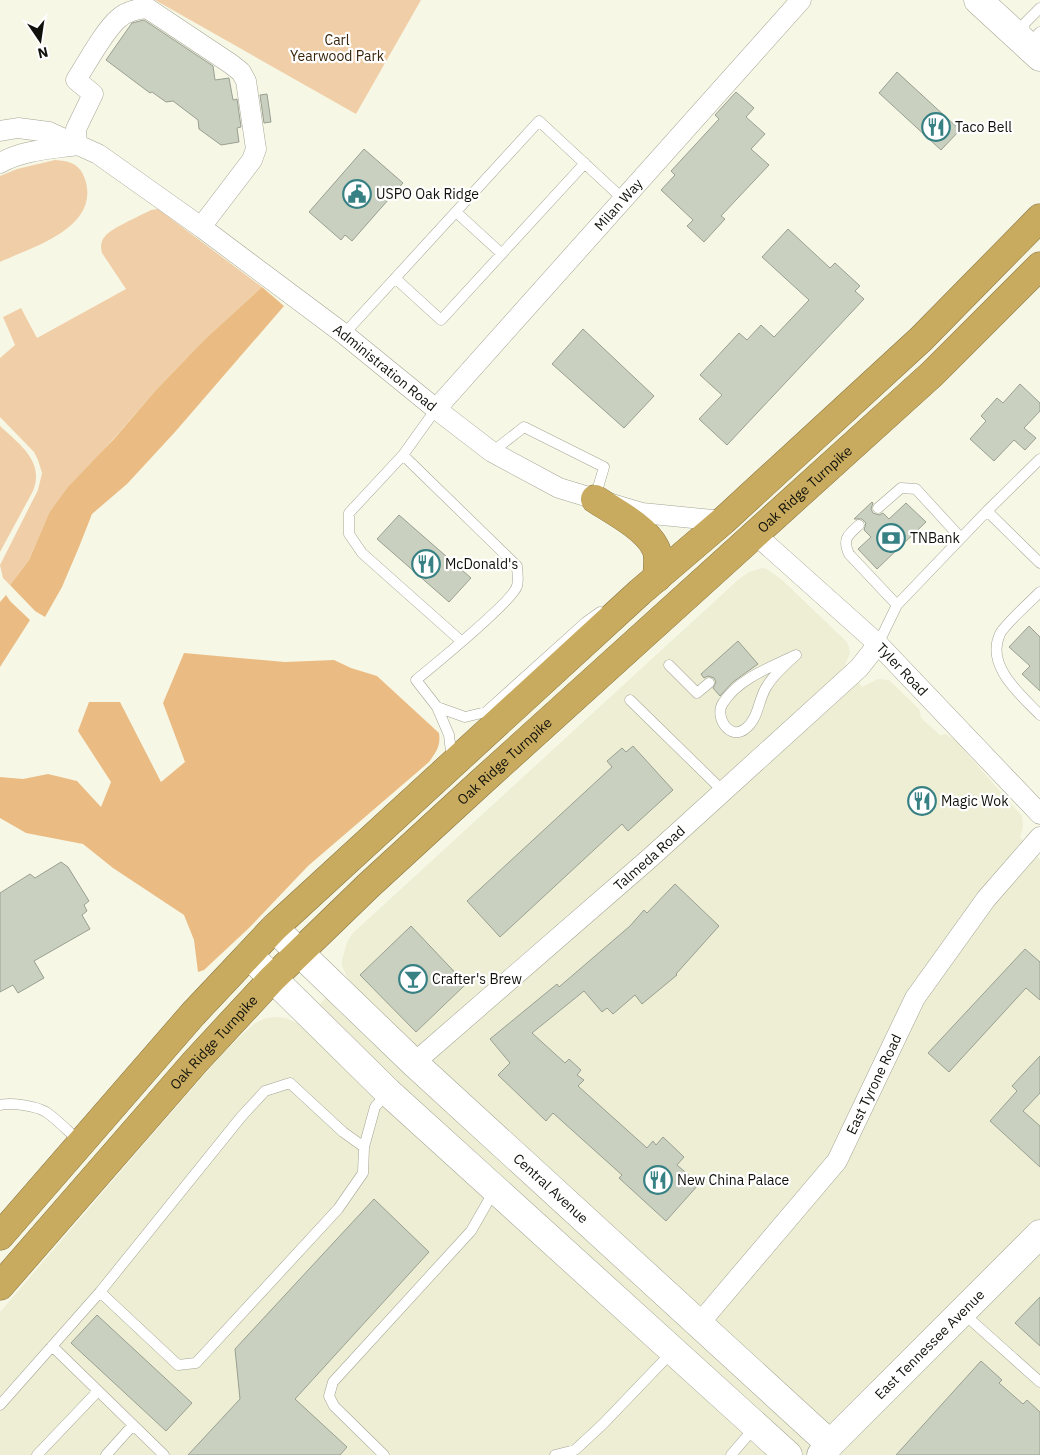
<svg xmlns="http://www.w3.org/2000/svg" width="1040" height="1455" font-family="'IBM Plex Sans',sans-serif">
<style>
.built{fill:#eeeed5}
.green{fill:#f0cfa8}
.forest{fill:#eabc84}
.building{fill:#c9d0c0;stroke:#99a091}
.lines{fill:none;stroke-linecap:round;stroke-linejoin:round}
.lane-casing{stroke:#a4a494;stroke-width:11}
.street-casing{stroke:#a4a494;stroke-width:21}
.secondary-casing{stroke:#a4a494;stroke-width:29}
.highway-casing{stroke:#887542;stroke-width:29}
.lane{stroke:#fff;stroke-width:10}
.street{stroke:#fff;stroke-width:20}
.secondary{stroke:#fff;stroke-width:28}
.highway{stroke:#c8ab5f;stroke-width:28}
.labels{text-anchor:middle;stroke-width:4.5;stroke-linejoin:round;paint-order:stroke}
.park-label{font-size:14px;fill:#38250c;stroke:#fff}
.poi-label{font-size:14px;fill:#11110b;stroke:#fff;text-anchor:start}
.street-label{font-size:14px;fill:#11110b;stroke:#fff}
</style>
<rect width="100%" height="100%" fill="#f7f7e6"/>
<path class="built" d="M762,568L767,569L782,580L847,642L849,647L850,654L845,664L862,687L878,679L889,680L919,709L921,718L940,735L946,734L955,740L1022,816L1023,827L1020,837L1040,860V1455H0V1312L164,1121L225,1051L255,1023L266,1018L276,1017L286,1018L301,1025L328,995L348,979L342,966V960L347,942L353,933L739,579L749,572Z"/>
<path class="green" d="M155,0H421L356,114Z
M55,160C70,161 80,164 85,179C101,228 32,247 0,262V176L17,169Z
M158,209L262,287L205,339L155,391L49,513L29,560L10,585L3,578L0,565L38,490L42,473L38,460L34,452L0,417V358L15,345L3,317L21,308L37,338L126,289L102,253C100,246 101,240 106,235C114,227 140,216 151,210Z
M0,426C19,444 45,461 33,491L0,552Z"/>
<path class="forest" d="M262,287L284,306L175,432L127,484L92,514L79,547L62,587L45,617L35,611L10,585L29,560L49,513L68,487L113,440L155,391L205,339Z
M6,595L10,601L30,620L0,667V602Z
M184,653L285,662L334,660L351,668L377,676L439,733C441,746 436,752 429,762L308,866L249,928L204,970L198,972L194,940L184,915L113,868L83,844L26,833L0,818V777L23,779L48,774L77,781L101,807L111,782L78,731L89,702H120L161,782L185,762L163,703Z"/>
<path class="building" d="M144,20L213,66L215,80L229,78L233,100L237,99L241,127L237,128L239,142L221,145L199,129L198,120L173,101L166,102L152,92L150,93L106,60L132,23Z
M897,72L960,130L941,150L879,93Z
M736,92L754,108L746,117L765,134L751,149L769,165L721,216L725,219L704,242L687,226L693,220L661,190L675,175L671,171L719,119L715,115Z
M267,94L271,122L264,123L260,95Z
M364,149L403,183L352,241L345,235L341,240L309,212Z
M788,229L830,268L835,263L860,286L855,291L864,299L727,445L699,419L722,395L700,375L739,333L747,340L761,325L774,337L809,300L762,257Z
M583,329L654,396L624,428L552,364Z
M1020,384L1040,403V411L1024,428L1036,438L1025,450L1014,440L994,461L970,439L986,421L981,416L997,398L1003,403Z
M872,502L873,503L871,509L873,513L879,515L883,513L889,519L906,503L926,522L877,569L858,549L871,537L864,530L866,523L862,519H854Z
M399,515L471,578L449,602L377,539Z
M1029,626L1040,637V691L1022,674L1030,666L1009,647Z
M738,641L758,664L733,682L720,696L713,688L716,682L714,678L708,676L704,678L701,674Z
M633,746L673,790L628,831L622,824L500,937L467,901L612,767L607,761L622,748L626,752Z
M61,862L68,867L89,901L84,905L87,911L82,915L90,929L34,961L44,978L18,993L13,985L0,992V893L30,874L35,878Z
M675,884L719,926L676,974L677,975L642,1004L635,995L613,1014L607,1008L602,1012L584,991L532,1033L565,1063L569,1059L581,1070L577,1075L584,1080L578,1086L647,1148L653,1141L656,1145L663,1137L684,1157L677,1165L699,1184L666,1221L619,1178L622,1175L553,1113L546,1121L498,1075L510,1063L490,1039L557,984L559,987L630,926L644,910L647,913Z
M411,926L466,984L416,1032L360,975Z
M1025,949L1040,962V1000L1026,988L949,1072L928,1053Z
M1040,1056V1093L1023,1111L1040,1126V1167L990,1121L1017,1091L1012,1086Z
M374,1199L429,1252L295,1399L347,1447L340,1455H188L240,1399L235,1349Z
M1040,1297V1346L1015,1323Z
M97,1315L192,1403L166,1431L71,1343Z
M981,1361L1002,1380L999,1383L1023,1404L1027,1400L1040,1412V1455H896Z"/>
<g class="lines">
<defs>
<path id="lane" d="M1023,37L1025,23L1040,8
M1026,41L1036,36L1040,32
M456,212L502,254
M395,278L441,320L585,163
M344,334L539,121L623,199
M492,452L524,427L604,467L595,498
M403,455L436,409
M1040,459L987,511L1040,563
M878,508L901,488L916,489L960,537
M859,525C848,535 842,539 849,554L897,605
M1040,592C1032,600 1004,625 1000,634C985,666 1021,695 1040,715
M878,644L897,605L987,511
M796,655C786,664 774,674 767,686C758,699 759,719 745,729C729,741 714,716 723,703C738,679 771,667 796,655Z
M669,665L697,693L709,683
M630,700L723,791
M437,707L465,717L486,712L586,622L600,612
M452,760L449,735L437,707L416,680C433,666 513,601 517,586C519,580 517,572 517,566L403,455L349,513V534L362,553L461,641
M0,1105C11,1102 36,1106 46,1112C58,1120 70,1133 81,1143
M100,1292L178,1365L196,1363L338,1209L363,1173L364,1147L375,1107L387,1093
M963,1313L1040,1382
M52,1346L164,1455
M0,1405L100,1292L241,1117L265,1091L290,1083L343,1132L364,1147
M37,1455L98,1391
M106,1455L133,1425
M384,1455L334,1406L329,1396L333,1382L471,1231L494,1191
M555,1455L575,1450L603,1424L672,1352
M731,1455L755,1427"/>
<g id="street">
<path id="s1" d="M0,131L18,128L49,132L98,154L201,227L344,334L436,409L492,452L559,488L642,513L723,521"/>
<path d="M77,145L76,129L93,94L76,80C87,63 104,31 118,19C126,11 137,9 147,8L231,64L241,72L246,81L256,149L252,160L201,227"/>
<path d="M0,163C23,150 51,149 77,145"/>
<path id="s2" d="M436,409L801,0"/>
<path id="s3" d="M755,534L878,644L1040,814"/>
<path id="s4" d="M414,1063L651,857L859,668L878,644"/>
<path id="s5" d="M698,1325L837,1161L915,998L986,899L1040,837"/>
</g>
<g id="secondary">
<path d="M978,0L1040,57"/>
<path id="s6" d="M274,928L414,1063L830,1444"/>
<path d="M249,955L388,1092L788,1455"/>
<path id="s7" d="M821,1455L830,1444L1040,1234"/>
</g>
<g id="highway">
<path d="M595,499C613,511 645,527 655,547C660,556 657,568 657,578"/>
<path d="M0,1236L193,1014L274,928L640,592L723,521L921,339L1040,218"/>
<path id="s8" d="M0,1286L195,1062L272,979L368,886L479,784L932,374L1040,266"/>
</g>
</defs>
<use href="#lane" class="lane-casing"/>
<use href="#street" class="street-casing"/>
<use href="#secondary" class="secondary-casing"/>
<use href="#highway" class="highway-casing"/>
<use href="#lane" class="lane"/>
<use href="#street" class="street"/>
<use href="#secondary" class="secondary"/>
<use href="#highway" class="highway"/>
</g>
<defs>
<symbol id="restaurant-ring" viewBox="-11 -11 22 22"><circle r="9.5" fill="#fff" stroke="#378083" stroke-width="1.5"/><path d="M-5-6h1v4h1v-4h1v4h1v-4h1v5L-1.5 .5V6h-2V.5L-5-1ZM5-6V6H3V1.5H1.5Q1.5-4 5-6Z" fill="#378083"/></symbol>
<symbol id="civic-ring" viewBox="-11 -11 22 22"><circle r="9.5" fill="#fff" stroke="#378083" stroke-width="1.5"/><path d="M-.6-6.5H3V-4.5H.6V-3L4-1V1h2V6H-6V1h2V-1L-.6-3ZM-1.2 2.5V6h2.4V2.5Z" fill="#378083"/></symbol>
<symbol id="bank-ring" viewBox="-11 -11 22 22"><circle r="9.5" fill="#fff" stroke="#378083" stroke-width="1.5"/><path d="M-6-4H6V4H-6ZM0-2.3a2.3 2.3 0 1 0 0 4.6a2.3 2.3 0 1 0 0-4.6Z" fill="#378083"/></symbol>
<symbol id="bar-ring" viewBox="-11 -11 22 22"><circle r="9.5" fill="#fff" stroke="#378083" stroke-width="1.5"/><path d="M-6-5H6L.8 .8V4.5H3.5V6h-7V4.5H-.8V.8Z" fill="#378083"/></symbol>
</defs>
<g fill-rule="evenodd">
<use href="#restaurant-ring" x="920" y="111" width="32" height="32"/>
<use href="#civic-ring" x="341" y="178" width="32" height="32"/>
<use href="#bank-ring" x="875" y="522" width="32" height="32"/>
<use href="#restaurant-ring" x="410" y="548" width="32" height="32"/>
<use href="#restaurant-ring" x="906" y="785" width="32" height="32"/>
<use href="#bar-ring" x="397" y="963" width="32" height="32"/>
<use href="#restaurant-ring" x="642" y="1164" width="32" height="32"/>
</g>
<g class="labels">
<g class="park-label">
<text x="337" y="45">Carl<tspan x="337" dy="16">Yearwood Park</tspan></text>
</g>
<g class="poi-label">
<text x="955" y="132">Taco Bell</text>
<text x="376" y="199">USPO Oak Ridge</text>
<text x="910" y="543">TNBank</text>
<text x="445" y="569">McDonald's</text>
<text x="941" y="806">Magic Wok</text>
<text x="432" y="984">Crafter's Brew</text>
<text x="677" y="1185">New China Palace</text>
</g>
<g class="street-label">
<text dy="5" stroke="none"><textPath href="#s2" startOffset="274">Milan Way</textPath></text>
<text dy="5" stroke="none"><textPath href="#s1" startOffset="461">Administration Road</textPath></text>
<text dy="5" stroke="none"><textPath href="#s8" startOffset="1134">Oak Ridge Turnpike</textPath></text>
<text dy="5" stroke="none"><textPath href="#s3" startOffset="200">Tyler Road</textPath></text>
<text dy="5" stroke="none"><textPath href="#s8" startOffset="729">Oak Ridge Turnpike</textPath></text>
<text dy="5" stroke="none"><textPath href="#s4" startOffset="312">Talmeda Road</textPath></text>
<text dy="5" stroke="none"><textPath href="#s8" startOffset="324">Oak Ridge Turnpike</textPath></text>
<text dy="5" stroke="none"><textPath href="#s5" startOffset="300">East Tyrone Road</textPath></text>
<text dy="5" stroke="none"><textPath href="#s6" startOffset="380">Central Avenue</textPath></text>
<text dy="5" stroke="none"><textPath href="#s7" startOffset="155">East Tennessee Avenue</textPath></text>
</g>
</g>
<g transform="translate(40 40) rotate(167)" stroke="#ffffff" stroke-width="4" paint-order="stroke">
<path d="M0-4L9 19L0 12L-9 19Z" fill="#11110b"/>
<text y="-8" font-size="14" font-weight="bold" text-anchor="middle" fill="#11110b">N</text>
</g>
</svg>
